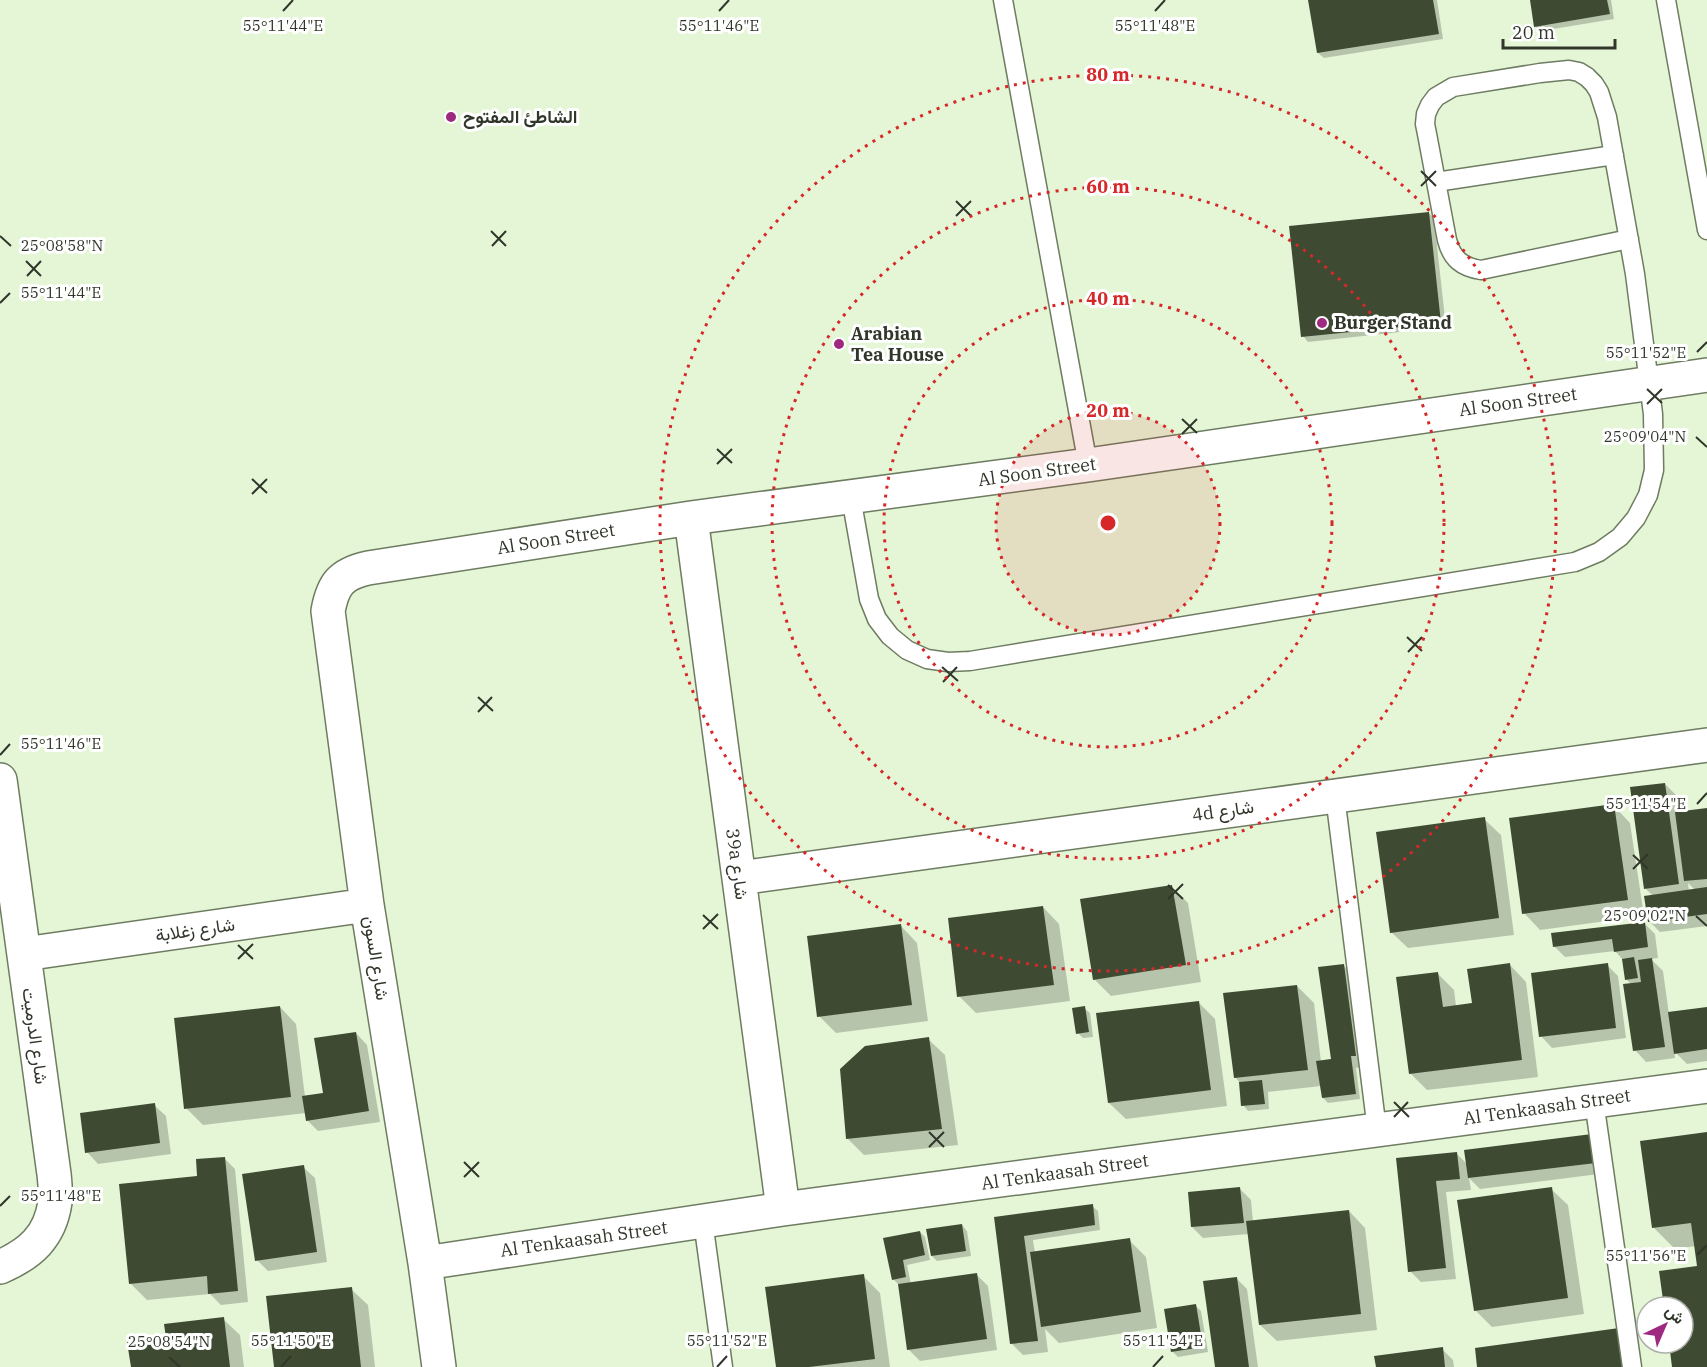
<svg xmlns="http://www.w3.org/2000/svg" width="1707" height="1367" font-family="'IBM Plex Serif',Vazirmatn,serif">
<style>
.shadow{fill:#0003;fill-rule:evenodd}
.building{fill:#3e4b32}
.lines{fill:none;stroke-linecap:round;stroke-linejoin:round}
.lane-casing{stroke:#6e7c61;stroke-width:21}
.street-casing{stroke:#6e7c61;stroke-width:36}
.lane{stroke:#fff;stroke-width:18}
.street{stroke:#fff;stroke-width:33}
.ticks{fill:none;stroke:#30362a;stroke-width:2}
.ring{fill:none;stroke:#d62828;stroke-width:3;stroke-dasharray:3 6}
.poi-dot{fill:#9f2881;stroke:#fff;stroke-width:2}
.labels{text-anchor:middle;stroke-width:6;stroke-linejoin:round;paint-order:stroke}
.poi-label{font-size:18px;font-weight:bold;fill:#30362a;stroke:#fff;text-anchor:start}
.street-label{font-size:18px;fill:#30362a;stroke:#fff}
.ticks-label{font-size:15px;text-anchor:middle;fill:#30362a;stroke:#fff;stroke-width:6;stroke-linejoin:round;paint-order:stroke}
.centre{fill:#d62828;stroke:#fff;stroke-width:3}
.ring-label{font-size:18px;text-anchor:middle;font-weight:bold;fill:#d62828;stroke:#fff;stroke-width:6;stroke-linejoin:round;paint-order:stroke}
</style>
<rect width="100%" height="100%" fill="#e5f6d7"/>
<path class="shadow" d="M1310,0H1437L1443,39L1324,58L1318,53Z
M1531,0H1611L1614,19L1541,31L1535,26Z
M1429,213L1434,219L1446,327L1308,342L1303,336Z
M1665,784L1676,795L1678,813L1707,809V926L1660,932L1649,921L1653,896L1646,889ZM1688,883L1695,890L1689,891Z
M1614,806L1630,823L1644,916L1540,930L1524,913Z
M1484,819L1501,835L1514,935L1408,948L1391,932Z
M1172,887L1188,903L1201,982L1111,996L1094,979Z
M1043,907L1059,924L1070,1001L976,1013L959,996Z
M1644,923L1655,934L1658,958L1651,959L1663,971L1669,1014L1707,1009V1061L1687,1064L1674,1051L1675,1058L1646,1062L1635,1050L1632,985L1626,979L1623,960L1615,951L1565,957L1554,946Z
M901,926L917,943L928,1021L836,1033L819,1016Z
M1343,965L1354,976L1366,1066L1356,1068L1360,1099L1328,1103L1323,1098L1321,1086L1268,1092L1269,1109L1248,1111L1243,1105L1240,1083L1235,1077L1297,986L1314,1003L1321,1062L1332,1060Z
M1510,965L1526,982L1538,1077L1427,1090L1410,1073L1437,973L1454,990L1456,1006L1474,1004Z
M1607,965L1618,976L1626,1038L1552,1048L1541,1036Z
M1198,1002L1215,1019L1227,1106L1126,1119L1109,1103Z
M280,1007L296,1024L305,1097L324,1094L356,1033L367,1045L380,1122L318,1131L307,1120L306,1113L203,1125L186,1108Z
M1084,1008L1090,1013L1093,1037L1083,1038L1078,1033Z
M928,1039L945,1055L958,1145L864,1155L847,1138Z
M154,1105L166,1116L171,1154L98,1164L87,1152Z
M1707,1133V1367H1674L1670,1343H1683V1307H1665L1699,1268L1696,1246L1675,1249L1653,1227Z
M1592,1136L1607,1173L1480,1189L1469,1178L1471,1190L1446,1192L1456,1279L1421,1282L1410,1271L1398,1159L1457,1154L1467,1164Z
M224,1158L235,1169L248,1302L221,1305L210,1294L147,1300L130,1283L197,1178Z
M303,1167L315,1178L327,1262L268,1271L257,1260Z
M1240,1189L1251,1200L1253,1222L1349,1211L1365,1228L1377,1330L1277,1341L1260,1325L1249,1234L1203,1238L1192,1227Z
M1551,1189L1568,1205L1584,1314L1492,1327L1475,1310Z
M1092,1206L1098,1211L1100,1230L1033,1240L1035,1253L1129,1240L1146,1257L1157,1328L1059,1343L1045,1329L1048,1352L1023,1355L1012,1344L995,1218Z
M962,1225L967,1231L971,1256L937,1261L932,1256Z
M920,1232L925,1237L930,1260L907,1265L911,1284L977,1275L988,1286L997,1350L920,1361L909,1350L899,1285L893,1279L885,1239Z
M863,1276L880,1293L890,1367H777Z
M1236,1278L1247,1289L1258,1367H1217Z
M351,1289L368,1305L375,1367H275Z
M1196,1306L1201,1311L1208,1352L1178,1357L1173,1352Z
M223,1319L240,1335L244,1367H132L168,1339Z
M1442,1349L1453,1360L1454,1367H1377Z"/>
<path class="building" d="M1308,0H1433L1439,34L1317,53Z
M1530,0H1607L1610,14L1534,27Z
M1429,212L1441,323L1301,337L1289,226Z
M1665,783L1679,884L1644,889L1630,787Z
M1614,804L1628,900L1522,914L1509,818Z
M1707,808V879L1684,881L1675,812Z
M1485,817L1499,918L1390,933L1376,832Z
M1172,885L1186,965L1093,980L1080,899Z
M1707,887V914L1648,922L1644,896Z
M1043,906L1054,985L957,997L948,918Z
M1645,922L1648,947L1614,952L1612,939L1553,947L1551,933Z
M901,924L912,1005L817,1017L807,936Z
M1634,957L1638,978L1625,980L1622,959Z
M1652,958L1665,1047L1633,1051L1623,984L1641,982L1638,960Z
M1510,963L1522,1060L1409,1074L1396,977L1438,972L1443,1007L1472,1003L1467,969Z
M1608,963L1616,1028L1539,1037L1531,973Z
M1344,964L1356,1056H1351L1356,1094L1322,1098L1316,1061L1331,1059L1318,967Z
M1297,985L1308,1070L1234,1078L1223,993Z
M1199,1001L1211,1090L1108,1103L1096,1013Z
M280,1006L291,1097L184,1109L174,1018Z
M1085,1006L1089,1032L1076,1034L1072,1008Z
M1707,1007V1049L1674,1054L1668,1012Z
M356,1032L369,1111L306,1121L302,1096L323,1093L314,1038Z
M929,1037L942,1129L846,1139L840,1069L865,1046Z
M1262,1080L1265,1104L1241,1106L1239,1082Z
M155,1103L160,1143L85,1153L80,1113Z
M1707,1132V1367H1672L1669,1343H1683V1307H1664L1659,1271L1697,1266L1691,1223L1652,1228L1640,1141Z
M1592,1134L1596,1163L1468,1178L1464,1150Z
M1457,1152L1460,1179L1436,1181L1446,1268L1408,1272L1396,1158Z
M225,1157L238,1291L208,1294L207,1276L129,1284L119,1184L197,1176L196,1159Z
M304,1165L317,1252L255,1261L242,1174Z
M1240,1187L1244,1223L1191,1227L1188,1192Z
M1552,1187L1568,1298L1474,1311L1457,1200Z
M1093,1204L1095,1225L1024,1236L1038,1341L1010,1344L994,1217Z
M1349,1210L1361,1314L1259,1325L1246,1221Z
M962,1224L966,1251L931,1256L926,1229Z
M920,1231L925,1255L903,1260L906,1277L892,1280L883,1238Z
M1130,1238L1141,1312L1041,1327L1030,1252Z
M977,1273L987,1339L907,1350L898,1284Z
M864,1274L875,1359L809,1367H776L765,1287Z
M1237,1277L1249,1367H1215L1203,1281Z
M352,1287L361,1367H274L266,1296Z
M1196,1304L1203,1347L1171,1352L1164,1309Z
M224,1317L230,1367H131L127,1342L166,1338L164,1324Z
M1619,1328L1625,1367H1477L1475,1348Z
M1443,1347L1445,1367H1376L1374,1356Z"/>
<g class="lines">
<defs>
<path id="lane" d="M1003,0L1088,465
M1666,0L1707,230
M1436,182L1614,155
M851,497L869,599L877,619L890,636L907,650L927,659L948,662L970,661L1575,562L1599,552L1620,537L1636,518L1648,495L1654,470L1653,414L1635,274L1607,117L1599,92L1594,84L1587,77L1579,72L1569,70L1540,73L1453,87L1436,97L1430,105L1426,114L1425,124L1427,134L1447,240C1452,259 1462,267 1481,270L1629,239
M1335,796L1377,1130
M1594,1101L1632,1367
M703,1221L723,1367"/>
<path id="street" d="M691,518L783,1209
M0,780L54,1174C55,1183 56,1193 55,1202C50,1237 30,1254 0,1267
M739,878L1707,745
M24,954L367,905
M425,1263L783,1209L1707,1086
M439,1367L425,1263L367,905L328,611C333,584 341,574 368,568L691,518L1088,465L1707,375"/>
</defs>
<use href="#lane" class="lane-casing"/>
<use href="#street" class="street-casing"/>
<use href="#lane" class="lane"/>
<use href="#street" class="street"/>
</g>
<path class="ticks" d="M283,11L293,0M719,11L729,0M1155,11L1165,0M1421,171L1436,186M1421,186L1436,171M956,201L971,216M956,216L971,201M491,231L506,246M0,236L11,246M492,246L506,231M26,261L41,276M27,276L41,261M0,303L10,293M1697,352L1707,342M1647,389L1662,403M1647,404L1662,389M1182,419L1197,433M1182,434L1197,419M1696,437L1707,447M717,449L732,463M717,464L732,449M252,479L267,493M252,494L267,479M1407,637L1422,651M1408,652L1422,637M942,667L958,681M943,682L957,667M478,697L493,711M478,712L492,697M0,755L10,744M1697,804L1707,793M1633,855L1648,869M1633,869L1648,854M1168,885L1183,899M1168,899L1183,884M703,915L718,929M1696,916L1707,926M703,929L718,914M238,945L253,959M238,959L253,944M1394,1102L1409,1117M1394,1117L1408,1102M929,1132L944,1147M929,1147L944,1132M464,1162L479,1177M464,1177L479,1162M0,1206L10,1196M1697,1255L1707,1245M169,1357L180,1367M281,1367L291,1356M717,1367L727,1356M1153,1367L1163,1356"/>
<circle cx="1108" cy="523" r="112" fill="#d62828" fill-opacity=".12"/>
<g class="ring">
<circle cx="1108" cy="523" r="112"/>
<circle cx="1108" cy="523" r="224"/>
<circle cx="1108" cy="523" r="336"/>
<circle cx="1108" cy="523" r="448"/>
</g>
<g class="poi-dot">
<circle cx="451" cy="117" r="6"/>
<circle cx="1322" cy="323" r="6"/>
<circle cx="839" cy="344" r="6"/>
</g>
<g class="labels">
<g class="poi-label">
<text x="463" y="123">الشاطئ المفتوح</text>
<text x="1334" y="329">Burger Stand</text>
<text x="851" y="340">Arabian<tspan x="851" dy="21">Tea House</tspan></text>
</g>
<g class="street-label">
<text transform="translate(1518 402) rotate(-8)" y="6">Al Soon Street</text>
<text transform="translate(1037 472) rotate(-8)" y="6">Al Soon Street</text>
<text transform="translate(556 539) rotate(-9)" y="6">Al Soon Street</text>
<text transform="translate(1223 811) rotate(-8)" y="6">4d شارع</text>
<text transform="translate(737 864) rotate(82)" y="6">39a شارع</text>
<text transform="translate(195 930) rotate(-8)" y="6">شارع زغلابة</text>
<text transform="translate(376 958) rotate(81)" y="6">شارع السون</text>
<text transform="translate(35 1036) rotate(82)" y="6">شارع الدرميت</text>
<text transform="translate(1547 1107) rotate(-8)" y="6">Al Tenkaasah Street</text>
<text transform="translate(1065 1172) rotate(-8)" y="6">Al Tenkaasah Street</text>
<text transform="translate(584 1239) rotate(-8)" y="6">Al Tenkaasah Street</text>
</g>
</g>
<g class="ticks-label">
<text x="283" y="31">55°11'44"E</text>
<text x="719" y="31">55°11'46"E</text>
<text x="1155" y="31">55°11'48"E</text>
<text x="62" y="251">25°08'58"N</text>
<text x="61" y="298">55°11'44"E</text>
<text x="1646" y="358">55°11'52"E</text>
<text x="1645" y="442">25°09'04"N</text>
<text x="61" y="749">55°11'46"E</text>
<text x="1646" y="809">55°11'54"E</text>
<text x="1645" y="921">25°09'02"N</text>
<text x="61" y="1201">55°11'48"E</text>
<text x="1646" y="1261">55°11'56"E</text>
<text x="291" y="1346">55°11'50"E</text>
<text x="727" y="1346">55°11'52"E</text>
<text x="1163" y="1346">55°11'54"E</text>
<text x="169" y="1347">25°08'54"N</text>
</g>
<circle cx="1108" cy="523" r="9" class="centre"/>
<g class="ring-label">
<text x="1108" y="81">80 m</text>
<text x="1108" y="193">60 m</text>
<text x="1108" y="305">40 m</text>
<text x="1108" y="417">20 m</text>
</g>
<g transform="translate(1665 1325) rotate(44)"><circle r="28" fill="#ffffff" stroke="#acafaa" stroke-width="1.5"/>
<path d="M0-4.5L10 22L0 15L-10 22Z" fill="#9f2881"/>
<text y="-9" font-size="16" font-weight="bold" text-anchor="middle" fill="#30362a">ش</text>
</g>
<path d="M1503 39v9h112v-9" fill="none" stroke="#30362a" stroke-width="3"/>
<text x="1512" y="39" font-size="18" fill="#30362a" stroke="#ffffff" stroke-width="4.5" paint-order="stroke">20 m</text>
</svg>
